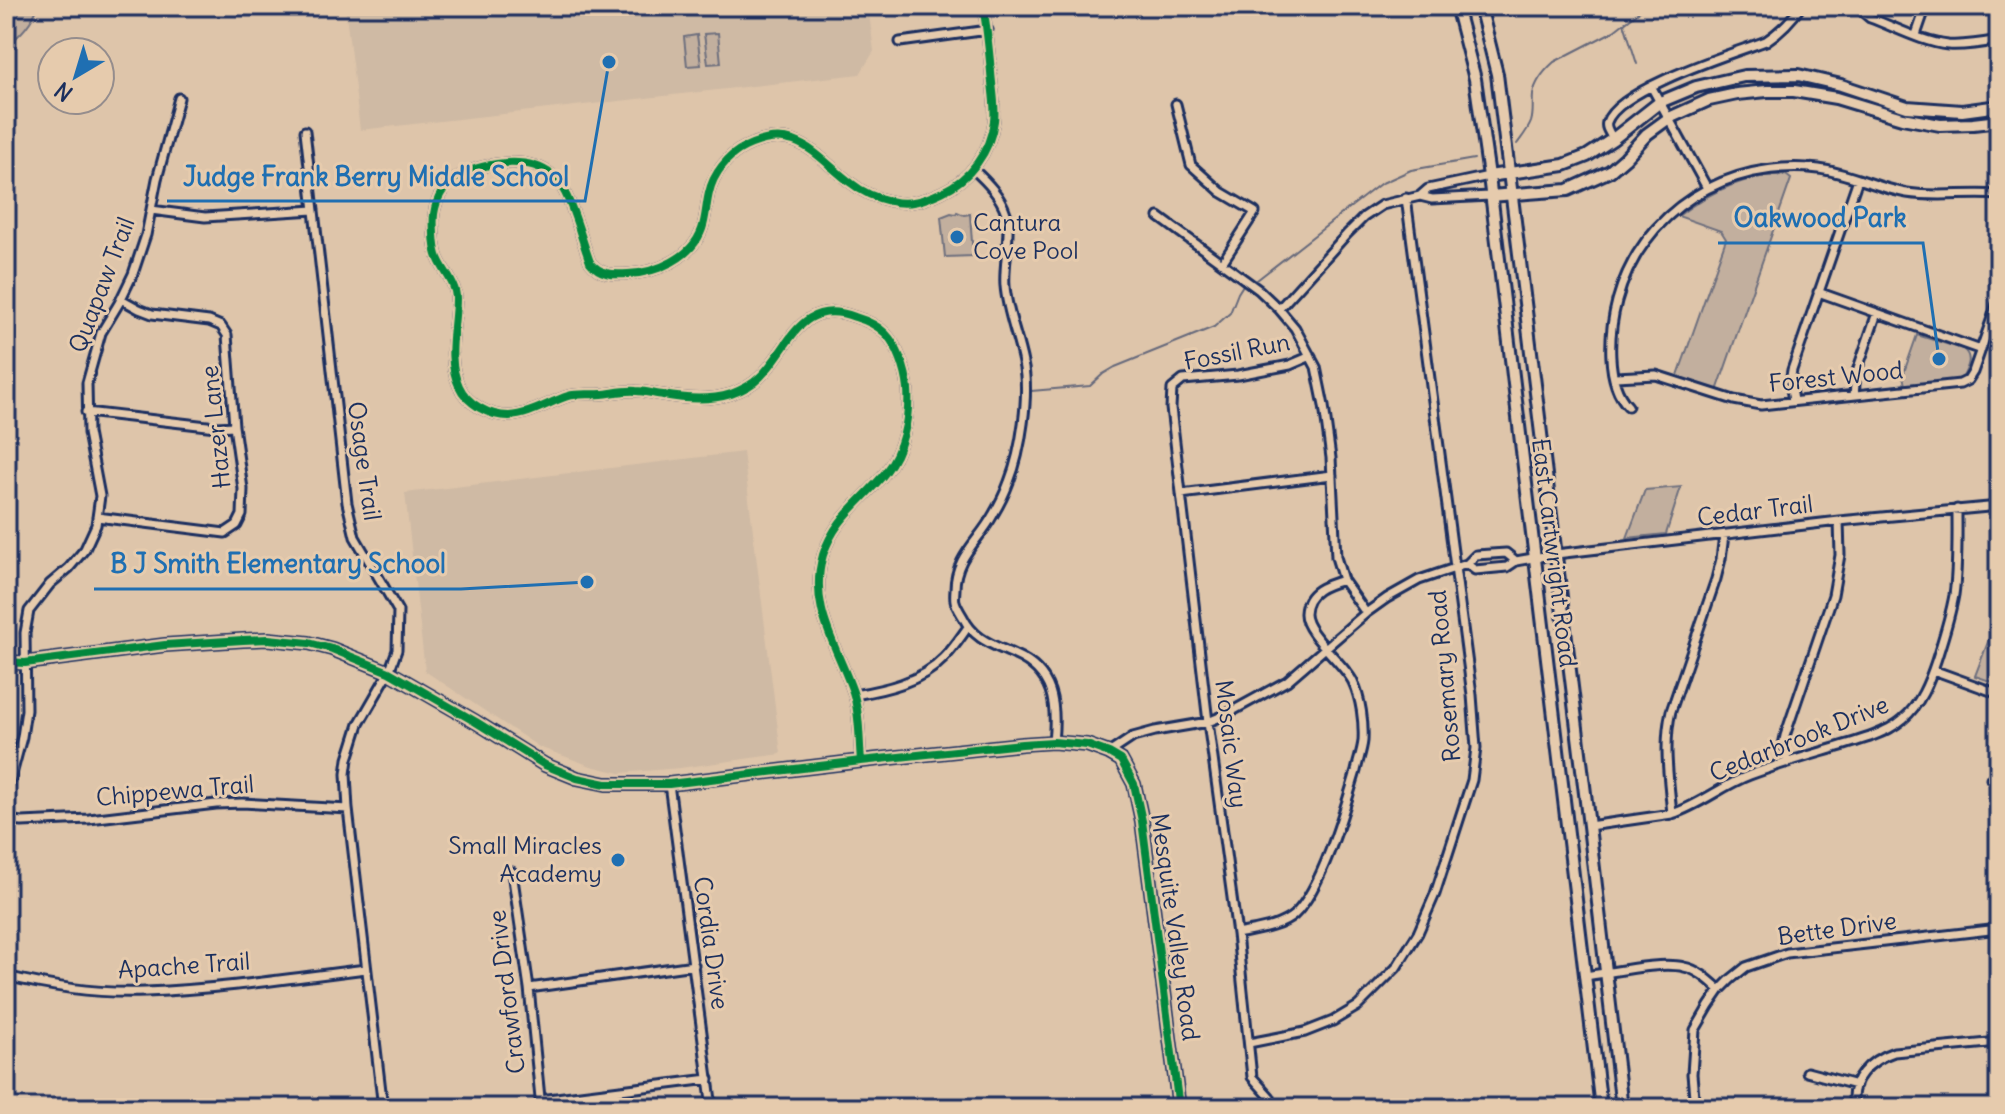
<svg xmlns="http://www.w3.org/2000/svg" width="2005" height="1114" font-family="Delius,sans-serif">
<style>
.built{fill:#cfbaa4}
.green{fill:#c2af9e;stroke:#6e6f7e;stroke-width:2}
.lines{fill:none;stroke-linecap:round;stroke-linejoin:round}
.stream{stroke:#66697b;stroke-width:2}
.street-casing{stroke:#1b2f5e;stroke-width:13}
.secondary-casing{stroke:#1b2f5e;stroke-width:16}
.street{stroke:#e6cbad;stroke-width:7}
.secondary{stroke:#e6cbad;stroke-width:10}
.cycleway-casing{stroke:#e6cbad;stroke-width:13}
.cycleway{stroke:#00873e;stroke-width:8}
.poi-dot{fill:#1f6fb2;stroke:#e6cbad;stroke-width:3}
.labels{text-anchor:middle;stroke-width:6;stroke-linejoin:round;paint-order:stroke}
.poi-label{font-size:24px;fill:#1b2f5e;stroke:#e6cbad;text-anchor:start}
.street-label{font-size:24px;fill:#1b2f5e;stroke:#e6cbad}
.leader{fill:none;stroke:#1f6fb2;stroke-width:3}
.callout-dot{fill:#1f6fb2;stroke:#e6cbad;stroke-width:3}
.callout-label{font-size:26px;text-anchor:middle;font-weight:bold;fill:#1f6fb2;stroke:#e6cbad;stroke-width:6;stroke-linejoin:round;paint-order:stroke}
</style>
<rect width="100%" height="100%" fill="#dec5aa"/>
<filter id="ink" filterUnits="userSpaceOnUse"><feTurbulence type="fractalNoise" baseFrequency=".0125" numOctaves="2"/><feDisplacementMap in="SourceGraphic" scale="16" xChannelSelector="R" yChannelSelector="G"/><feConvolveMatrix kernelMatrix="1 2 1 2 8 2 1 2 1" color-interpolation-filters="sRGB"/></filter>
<g filter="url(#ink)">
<path class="built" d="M345,6H868L874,51L860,74L360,130Z
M743,452L781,754L680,768L620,773L591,766L539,747L425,671L405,493Z"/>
<path class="green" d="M6,6H38C33,21 20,37 6,45Z
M718,33L721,63L708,64L704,34Z
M697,35L701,65L687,66L684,37Z
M1786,175L1791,179L1717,391L1677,378L1726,239L1721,231L1678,216C1709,192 1746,175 1786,175Z
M957,212L964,215L970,214L973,256L945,257L941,217L951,213L956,214Z
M1917,335L1963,349C1973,357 1968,367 1963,377L1955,380L1905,386L1903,375Z
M1681,487L1666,534L1627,538L1645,490Z
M1999,613V684L1975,676Z"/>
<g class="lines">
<path class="stream" d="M1624,23L1637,64
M1517,144C1522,137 1528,130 1531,122C1534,113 1532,104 1533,95C1535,81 1544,71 1554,62L1614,31L1646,6
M1257,280L1380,184L1411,170L1474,159
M1031,391L1090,386L1103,374L1115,367L1214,327L1230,313L1238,293L1243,285L1247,283"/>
<defs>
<path id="street" d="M1862,6L1864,13L1870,18C1895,27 1922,42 1948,45C1965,46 1983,43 1999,40
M1916,35L1926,6
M900,42L988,30
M1651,86L1707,188
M1176,104L1191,165L1221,192L1255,212L1222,263
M305,131L347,503L355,537L398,611L397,650L389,672L359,724L348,759L346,774L348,809L383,1108
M1613,139C1610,133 1605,128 1607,122C1618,89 1733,53 1766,41C1781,31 1791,21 1801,6
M974,170C987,182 1000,195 1006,213C1012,230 1003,265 1005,286C1007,312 1018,337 1023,363C1030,394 1021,452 1009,482C1005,493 999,505 993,515C979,541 955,557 955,589C955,590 954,600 955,601C956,606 960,612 963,617C974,640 994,645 1015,655C1054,672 1057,705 1053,742
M1420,196L1432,199L1490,196
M151,210L205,217L314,210
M1159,217L1259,290L1279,309L1295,328L1316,367L1324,406L1331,458L1336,557L1343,580L1366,613
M1818,292L1981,350
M1279,309L1347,234L1364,217L1382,205L1420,196L1428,189L1489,176
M1615,377L1656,375L1734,400L1761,405L1960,384L1968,380L1973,372L1999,298
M1854,395L1856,374L1877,313
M1793,401L1790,382L1792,370L1858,179
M1628,406C1605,383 1609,331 1617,301C1641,211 1728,158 1819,169C1849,173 1877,188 1907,193C1938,198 1969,192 1999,195
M86,412L216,427L234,426
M1181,494L1332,475
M97,517L225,533L237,525L242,515L243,489L234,426L227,335L221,326L209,321L152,314L139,309L121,299
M1467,564L1475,570L1507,567L1516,561L1556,554L1839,521L1999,506
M1933,670L1999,694
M854,695C885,690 921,682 944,658C953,649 960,638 968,627
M1109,753L1133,737L1155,731L1208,722L1225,715L1287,681L1366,613L1387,598L1419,580L1467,564L1476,555L1506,553L1516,561
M861,761C859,739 860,713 853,692C837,646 808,607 823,555C835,517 862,502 885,473C903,450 910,418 908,389C906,370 898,346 885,333C877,325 865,320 855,317C800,296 790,348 760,377C752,385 742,390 731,394C709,401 685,399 663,395C654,394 645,391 636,391C625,390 613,393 602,394C591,395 578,393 568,396C549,402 530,415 509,416C489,416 467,404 459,386C446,358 456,327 456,298C456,282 441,269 437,255C434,246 433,223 434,214C436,200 443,187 455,179C480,162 527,155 552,175C570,189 581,239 590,262C600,275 613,275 628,274C656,273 692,258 702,229C706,218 706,205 709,193C713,174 728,155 745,147C797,122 816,157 851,183C862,192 876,198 890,201C908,206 925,200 942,192C970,179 990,152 994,121C996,106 992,88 991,72C989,50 987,28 983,6
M1788,763L1783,745L1785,736L1833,595L1840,555L1839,521
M1991,779L1999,778
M669,784L712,1108
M6,797L22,737L26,710L25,633L29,611L50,584L69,568L85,549L96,525L100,496L88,433L87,383L101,333L119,303L133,274L146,235L157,179L179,98
M1672,814C1669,780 1663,745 1671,711L1716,579L1721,559L1724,535
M6,820L22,822L89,819L216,804L242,803L348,809
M1589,826L1672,814C1700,805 1723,785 1750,775C1789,760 1831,750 1870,737C1882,732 1893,728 1903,719C1920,705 1929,682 1936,661C1943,639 1950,618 1954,595C1958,567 1957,538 1957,509
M512,872L529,988L541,1108
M1237,934C1255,930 1279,928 1294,915C1322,889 1345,808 1356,771C1358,761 1362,751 1363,741C1364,722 1361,699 1353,682C1345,664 1304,633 1305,613C1306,591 1326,585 1343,580
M6,976C51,987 99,994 146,992C220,989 293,978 366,969
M1584,976C1611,973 1659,961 1684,967C1699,970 1710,981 1720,990
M529,988L694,965
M1249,1043L1305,1032L1333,1021L1358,1006L1396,968L1418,933L1435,894L1472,780L1476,748L1472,695L1406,198
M1807,1072L1856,1085
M1270,1097L1252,1077L1237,934L1208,722L1171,408L1172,389L1183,380L1238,375L1290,365L1311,356
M540,1100L709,1079
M1695,1108L1692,1074L1695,1030L1709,1006L1720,990L1731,979L1746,967L1787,953L1999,929
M1854,1108C1848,1080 1870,1060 1894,1052L1999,1042"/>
<path id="secondary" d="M1456,6L1475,79L1489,176L1601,1108
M1480,6L1497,74L1589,826L1622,1108
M1489,176L1564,165L1587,156L1613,139L1660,102L1696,87L1744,76L1798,75L1841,85L1907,107L1962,111L1999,106
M1490,196L1568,190L1610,171L1625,158L1647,134L1669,118L1709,100L1737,94L1767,91H1794L1836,98L1902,118L1940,125L1973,124L1999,121
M6,662L25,663L165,645L243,640L268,639L309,643L332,649L389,672L476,722L545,765L577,778L606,784H669L861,761L1022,744L1053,742L1087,745L1109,753L1121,760L1134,784L1142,821L1179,1108"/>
</defs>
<use href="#street" class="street-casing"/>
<use href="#secondary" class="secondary-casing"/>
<use href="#street" class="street"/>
<use href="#secondary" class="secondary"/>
<defs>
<path id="cycleway" d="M6,662L25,663L165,645L243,640L268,639L309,643L332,649L389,672L476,722L545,765L577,778L606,784H669L861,761L1022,744L1053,742L1087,745L1109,753L1121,760L1134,784L1142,821L1179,1108
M861,761C859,739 860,713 853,692C837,646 808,607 823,555C835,517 862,502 885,473C903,450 910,418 908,389C906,370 898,346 885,333C877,325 865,320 855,317C800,296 790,348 760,377C752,385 742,390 731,394C709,401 685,399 663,395C654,394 645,391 636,391C625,390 613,393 602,394C591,395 578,393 568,396C549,402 530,415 509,416C489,416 467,404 459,386C446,358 456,327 456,298C456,282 441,269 437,255C434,246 433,223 434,214C436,200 443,187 455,179C480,162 527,155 552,175C570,189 581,239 590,262C600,275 613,275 628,274C656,273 692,258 702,229C706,218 706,205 709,193C713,174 728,155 745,147C797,122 816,157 851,183C862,192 876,198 890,201C908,206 925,200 942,192C970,179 990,152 994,121C996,106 992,88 991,72C989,50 987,28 983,6"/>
</defs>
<use href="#cycleway" class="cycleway-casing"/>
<use href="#cycleway" class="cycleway"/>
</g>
</g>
<g class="poi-dot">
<circle cx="957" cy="237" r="8"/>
<circle cx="618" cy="860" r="8"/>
</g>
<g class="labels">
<g class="poi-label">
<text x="973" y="231">Cantura<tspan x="973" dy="28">Cove Pool</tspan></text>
<text x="602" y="854" text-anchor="end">Small Miracles<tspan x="602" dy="28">Academy</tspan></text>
</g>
<g class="street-label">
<text transform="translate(102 285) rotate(-69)" y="8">Quapaw Trail</text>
<text transform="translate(1237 352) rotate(-11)" y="8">Fossil Run</text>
<text transform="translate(1836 377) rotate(-6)" y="8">Forest Wood</text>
<text transform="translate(216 427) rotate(-96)" y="8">Hazer Lane</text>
<text transform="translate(364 461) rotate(82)" y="8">Osage Trail</text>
<text transform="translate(1755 511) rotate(-7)" y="8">Cedar Trail</text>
<text transform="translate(1554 553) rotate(83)" y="8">East Cartwright Road</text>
<text transform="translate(1445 676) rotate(-95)" y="8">Rosemary Road</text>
<text transform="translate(1799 739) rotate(-22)" y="8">Cedarbrook Drive</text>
<text transform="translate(1231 744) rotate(83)" y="8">Mosaic Way</text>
<text transform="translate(175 791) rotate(-5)" y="8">Chippewa Trail</text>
<text transform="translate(1175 927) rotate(82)" y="8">Mesquite Valley Road</text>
<text transform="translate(1837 929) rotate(-8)" y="8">Bette Drive</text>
<text transform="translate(711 943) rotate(82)" y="8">Cordia Drive</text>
<text transform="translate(184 966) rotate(-4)" y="8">Apache Trail</text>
<text transform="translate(507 992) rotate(-97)" y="8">Crawford Drive</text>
</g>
</g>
<path class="leader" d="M609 62L585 201H167M1939 359L1923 243H1718M587 582L461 589H94"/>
<g class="callout-dot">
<circle cx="609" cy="62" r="8"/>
<circle cx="1939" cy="359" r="8"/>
<circle cx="587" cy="582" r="8"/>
</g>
<g class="callout-label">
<text x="376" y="186">Judge Frank Berry Middle School</text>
<text x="1820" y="227">Oakwood Park</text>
<text x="278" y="573">B J Smith Elementary School</text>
</g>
<rect width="2005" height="1114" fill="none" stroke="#e6cbad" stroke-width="32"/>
<rect x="16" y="16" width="1973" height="1082" fill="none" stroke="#1b2f5e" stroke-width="3" filter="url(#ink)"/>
<g transform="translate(76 76) rotate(218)"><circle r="38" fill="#e6cbad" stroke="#958d8d" stroke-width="2"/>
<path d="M0-6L14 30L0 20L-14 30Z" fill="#1f6fb2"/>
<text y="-12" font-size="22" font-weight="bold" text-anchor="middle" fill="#1b2f5e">N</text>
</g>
</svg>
